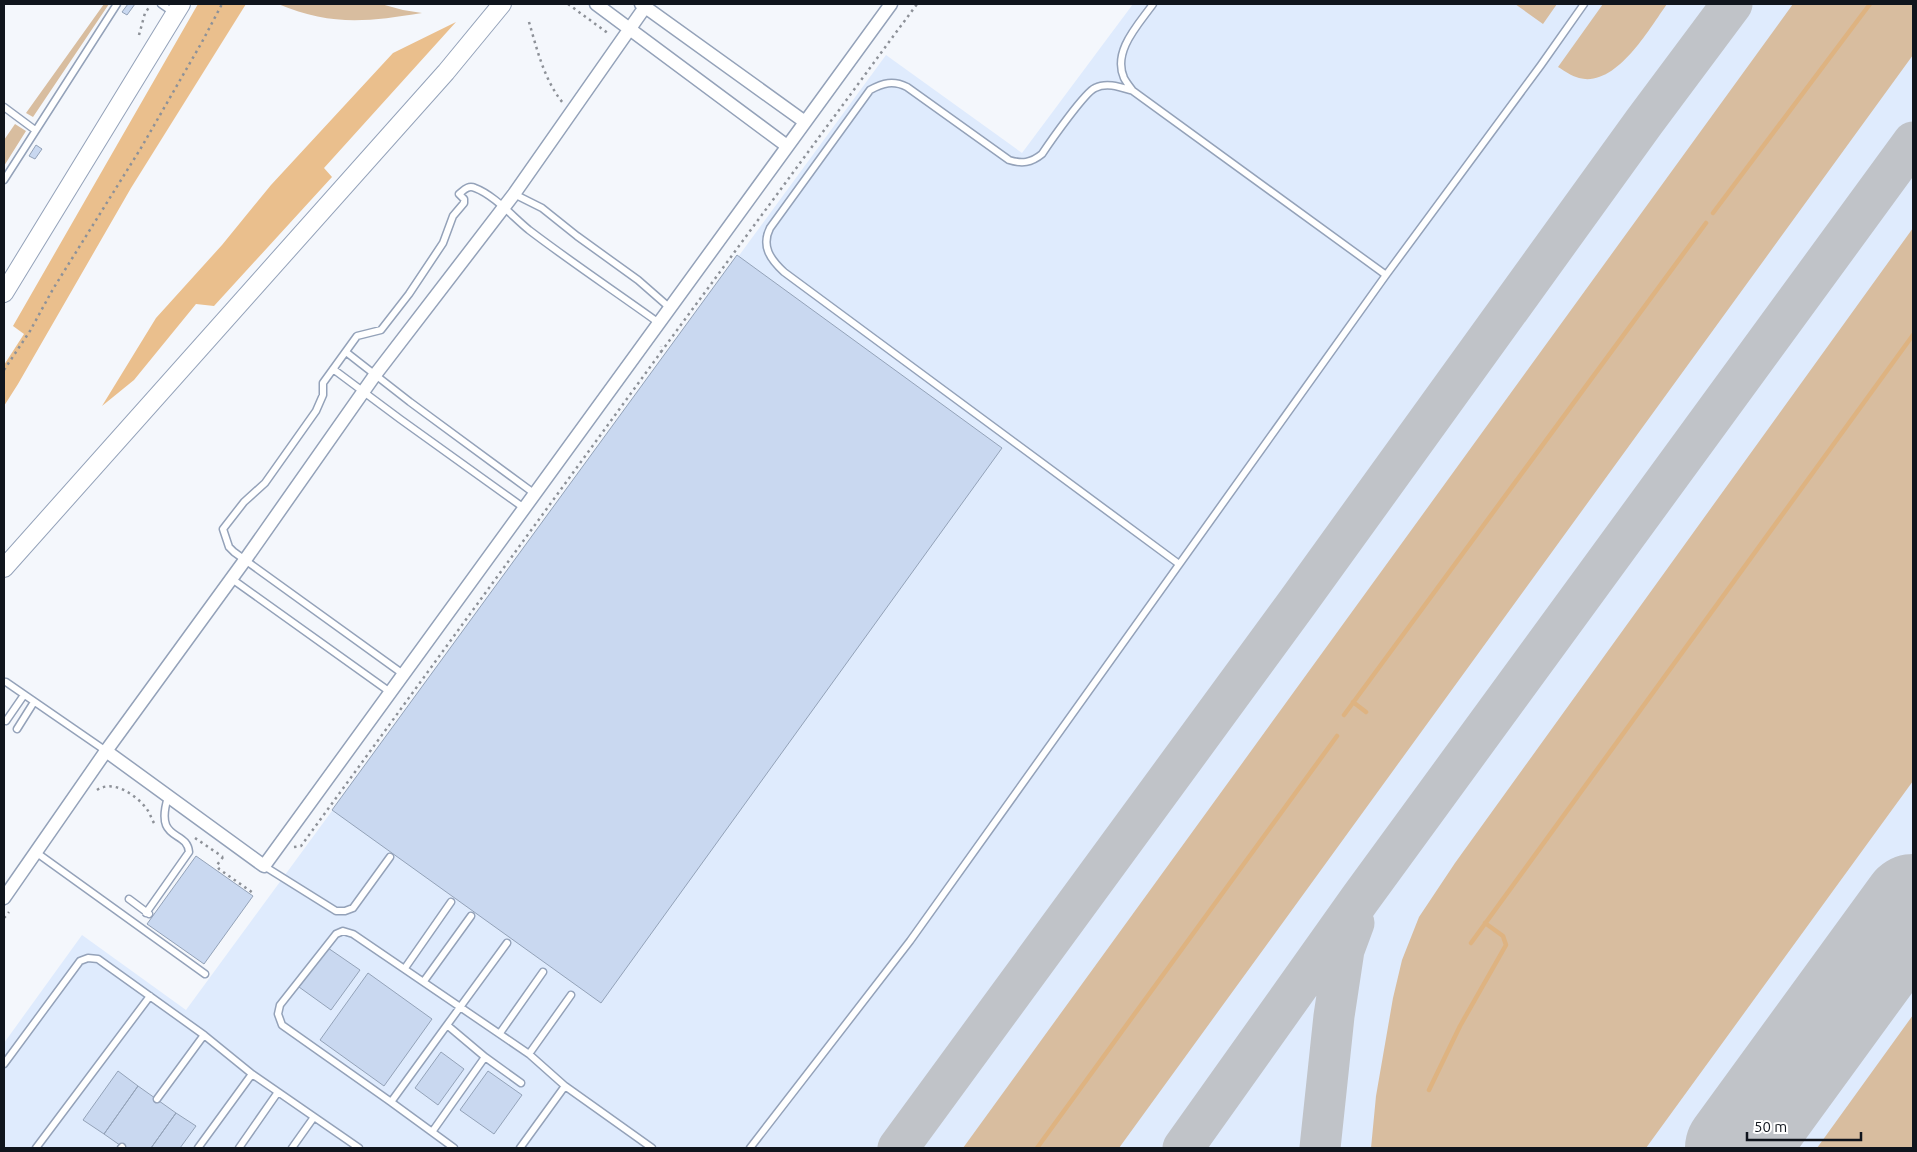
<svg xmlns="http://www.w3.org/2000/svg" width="1917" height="1152" font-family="Ubuntu,sans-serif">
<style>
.built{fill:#dfebfd}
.green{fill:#d8bd9f}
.forest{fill:#eabf8d}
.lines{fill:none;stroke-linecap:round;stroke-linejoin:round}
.stream{stroke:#deb381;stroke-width:4.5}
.taxiway{stroke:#c0c3c8;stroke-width:41}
.runway{stroke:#c0c3c8;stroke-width:102}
.building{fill:#c9d8f0;stroke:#93a2b8}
.lane-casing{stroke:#94a2b9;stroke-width:9}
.street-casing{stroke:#94a2b9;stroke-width:15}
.secondary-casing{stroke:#94a2b9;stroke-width:20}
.path{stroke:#8d9198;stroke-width:2.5;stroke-dasharray:2.5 4;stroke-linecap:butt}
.lane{stroke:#fff;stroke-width:6}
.street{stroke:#fff;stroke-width:12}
.secondary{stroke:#fff;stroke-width:18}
</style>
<rect width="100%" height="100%" fill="#f4f7fc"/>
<path class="built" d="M1133,4H1913V1148H4V1043L82,935L186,1010L886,55L1022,153Z"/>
<path class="green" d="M104,4H109L33,117L26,113Z
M278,4H381L403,10L422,13C367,22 330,26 278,4Z
M1515,4H1557L1543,24Z
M1603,4H1667C1649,29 1616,88 1579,78C1571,76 1565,71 1558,67Z
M1793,4H1913V55L1119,1148H963Z
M15,124L26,131L4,166V140Z
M1913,228V781L1646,1148H1371L1376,1096L1393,998L1402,960L1419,917L1455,863Z
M1913,1015V1148H1817Z"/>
<path class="forest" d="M198,4H246L131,188L18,384L4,406V365L24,334L13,326Z
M456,22L324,168L332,177L214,306L196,304L134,380L102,406L156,318L222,245L271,185L393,53Z"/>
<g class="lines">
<path class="stream" d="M1713,213L1870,4
M1353,702L1366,712
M1344,715L1706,223
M1471,943L1913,335
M1429,1090L1460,1026L1506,945L1503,936L1485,923
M1037,1148L1337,736"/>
<path class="taxiway" d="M898,1148L1297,603L1644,122L1732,4
M1183,1148L1360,899L1913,142
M1320,1148L1334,1016L1344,950L1354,923"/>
<path class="runway" d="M1736,1148L1913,905"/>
</g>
<path class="building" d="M128,4H135L127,15L122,12Z
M36,145L42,149L35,159L29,156Z
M737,255L1002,448L601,1003L332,810Z
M196,856L253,896L204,964L147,924Z
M328,948L360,970L331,1010L299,987Z
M368,973L432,1019L384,1086L320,1040Z
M441,1052L464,1069L438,1105L415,1088Z
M118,1071L138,1086L104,1134L83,1120Z
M488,1071L522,1095L494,1134L460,1110Z
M138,1086L176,1113L151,1148H124L104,1134Z
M176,1113L196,1126L180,1148H151Z"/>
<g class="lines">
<defs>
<path id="lane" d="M161,4L174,13
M1153,4C1139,24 1112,51 1124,78C1126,82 1130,87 1133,91L1386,275
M1133,91C1120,87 1107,82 1095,88C1085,92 1050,142 1042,154C1031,163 1022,164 1009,160L907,87C893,80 883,83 870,90L770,228C761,246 770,259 784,272L1179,564
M4,107L35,130
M4,180L117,4
M514,194L542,208L577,236L638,280L670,308
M346,352L410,402L535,494
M333,369L400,419L524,508
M232,579L390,692
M403,674L234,552L229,547L223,529L244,502L265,483L316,411L323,395V383L357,336L381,330L409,294L443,243L453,216L464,203V199L459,194C464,190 468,185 475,188C494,195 513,217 529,230C571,262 616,292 659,323
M6,682L106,751
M6,721L24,695
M17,729L34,702
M37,853L205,974
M264,866L336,911H345L353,908L390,857
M129,899L149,914
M146,913L189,852C187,829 154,843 168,797
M405,968L451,902
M424,981L471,916
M447,1025L391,1102L282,1025L278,1014L280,1005L336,934L343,931L353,934L529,1054L565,1086L652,1148
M500,1033L543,972
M529,1054L571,995
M485,1057L521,1083
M4,1064L80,961L88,958L98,959L204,1035L252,1074L359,1148
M157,1099L204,1035
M391,1102L454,1148
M432,1132L485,1057L447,1025L507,943
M36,1148L150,996
M121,1148L122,1147
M198,1148L252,1074
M239,1148L278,1092
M292,1148L314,1117
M520,1148L565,1086
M750,1148L910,941L1386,275L1541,65L1584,4"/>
<path id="street" d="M596,4L787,146
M641,4L805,122
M106,751L245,560L375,375L514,194L645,7
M4,898L106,751L264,866L891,4"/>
<path id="secondary" d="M4,293L181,4
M4,568L446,72L502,4"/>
</defs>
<use href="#lane" class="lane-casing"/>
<use href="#street" class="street-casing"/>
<use href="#secondary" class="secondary-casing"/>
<path class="path" d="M568,4L609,34
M529,22C537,49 544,80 563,103
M139,35L145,13L150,6
M661,352L917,4
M4,370L30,331L53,289L141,148L202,42L222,4
M97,790C113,779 136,795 146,808C150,813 151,818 154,823
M195,838L223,857
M294,847L301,846L661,352V346
M223,857L217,865L219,869L253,893
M4,918L9,912"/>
<use href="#lane" class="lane"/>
<use href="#street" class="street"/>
<use href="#secondary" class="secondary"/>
</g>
<rect width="1917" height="1152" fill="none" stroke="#10151d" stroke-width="10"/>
<path d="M1747 1132v8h114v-8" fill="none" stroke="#10151d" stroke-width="2.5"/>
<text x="1754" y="1132" font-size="15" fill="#10151d" stroke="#ffffff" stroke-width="4" paint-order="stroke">50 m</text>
</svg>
